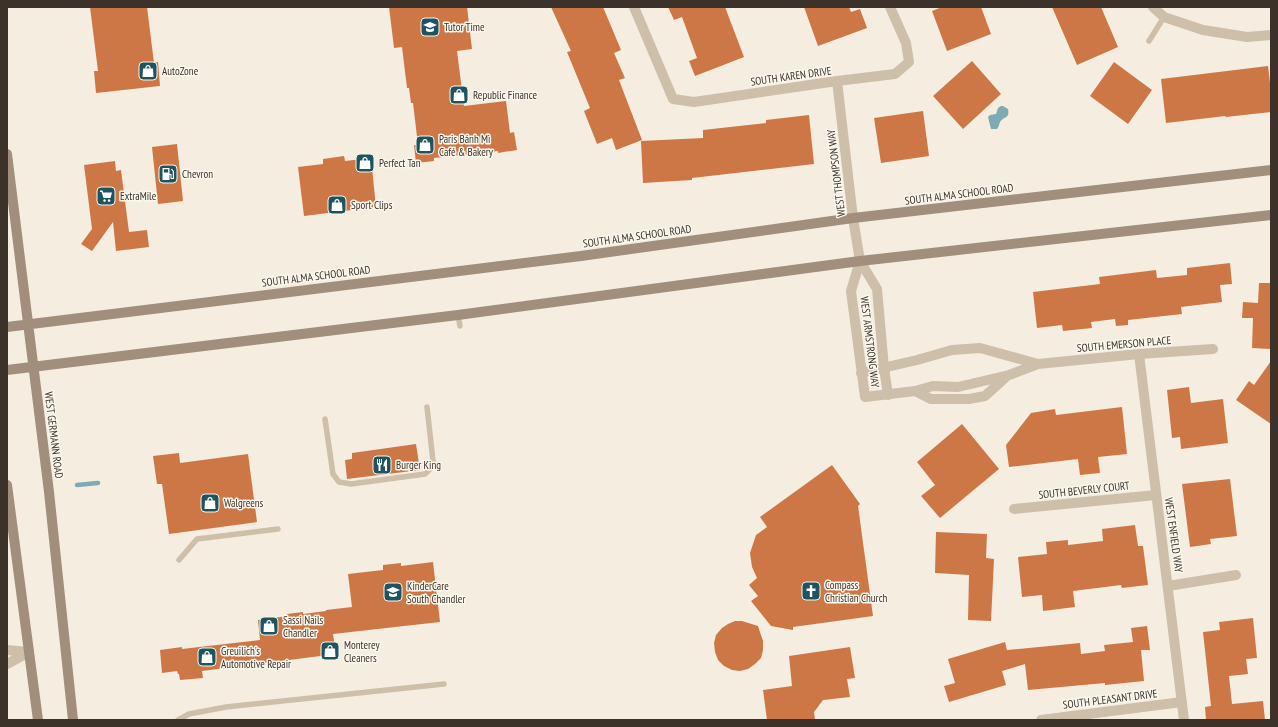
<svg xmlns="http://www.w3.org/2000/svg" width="1278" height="727" font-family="'PT Sans Narrow',sans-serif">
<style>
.water{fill:#7dabb4}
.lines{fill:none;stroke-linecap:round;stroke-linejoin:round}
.stream{stroke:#7dabb4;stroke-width:4.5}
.building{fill:#cd7746}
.lane{stroke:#cebfab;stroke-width:5.5}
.street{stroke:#cebfab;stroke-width:10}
.secondary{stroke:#a28e7c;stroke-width:10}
.labels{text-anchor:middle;stroke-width:3;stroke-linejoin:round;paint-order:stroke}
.poi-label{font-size:11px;fill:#3c322a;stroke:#fbf7ed;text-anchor:start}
.street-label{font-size:11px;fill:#3c322a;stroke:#fbf7ed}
</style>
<rect width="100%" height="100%" fill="#f5ede0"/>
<path class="water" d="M1001,106H1003L1008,109C1010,119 1004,116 1000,122C999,124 999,127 997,129H991L988,117L990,115L996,114L998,108Z"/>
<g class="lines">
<path class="stream" d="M77,485L98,483"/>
</g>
<path class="building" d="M90,7H147L154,63L158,62L160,86L96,93L94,71H98Z
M389,7H467L472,49L457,51L464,106L506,101L510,133L514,132L517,150L498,153V151L434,158V161L416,163L414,145H418L413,103H411L409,88H407L402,47L394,48Z
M551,7H603L621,50L614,53L625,78L619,80L642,140L616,150L612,138L597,144L584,111L590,108L567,52L571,51Z
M668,7H725L744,57L695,76L689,61L697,58L682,17L674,20Z
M804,7H849L851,12L860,9L867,28L818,46Z
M942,7H981L991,34L947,51L932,11Z
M1052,7H1101L1118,47L1077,65Z
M972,61L1001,94L963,129L933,96Z
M1114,62L1152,90L1128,124L1090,96Z
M1268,66L1271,91V112L1226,117L1225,116L1166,123L1161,79Z
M923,111L929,156L881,163L874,118Z
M809,115L814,164L692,178V180L643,183L641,141L703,138V130L766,123V120Z
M177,144L183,201L158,204L152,147Z
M344,156L345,161L371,158L376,207L304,216L298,167L323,164V159Z
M115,161L116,171L121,170L129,232L147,230L149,247L116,251L113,222L92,251L81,244L92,229L84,165Z
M1230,263L1232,284L1220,285L1222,302L1181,307L1182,314L1128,320V325L1116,326L1115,319L1091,322L1092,328L1063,331L1062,325L1037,328L1033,292L1100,284L1099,277L1156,270L1157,278L1187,275V268Z
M1259,283H1271V349L1252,348L1253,318H1242L1243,302L1258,303Z
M1271,361V424L1236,400L1249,381L1254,385Z
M1189,387L1191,403L1223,399L1228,443L1181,449L1180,437L1172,438L1167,390Z
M1122,407L1127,454L1098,457L1100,473L1080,475L1078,459L1009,467L1006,445L1031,413L1055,409L1056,415Z
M962,424L999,469L940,518L921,496L935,485L917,462Z
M416,444L420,470L347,479L345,460L352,459V453Z
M179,453L180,463L248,454L257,522L169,534L162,484H157L153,456Z
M832,465L860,504L858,506L873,616L793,627V630L771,626L751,601L758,596L749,585L757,578L752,567L750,553L756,535L767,527L760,517Z
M1230,479L1237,536L1210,539L1211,544L1190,547L1182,484Z
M1135,525L1138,546H1143L1148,585L1122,588L1121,585L1073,591L1075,607L1043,611L1042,595L1022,597L1018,557L1047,554L1046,542L1068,540V545L1103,541L1102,529Z
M936,532L987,534L986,558L994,559L991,621L968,620L969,575L935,573Z
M433,562L440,622L333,634L336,654L202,671L203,678L180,680L179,674H178L177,671L162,673L160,650L182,647V649L260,640L258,620L288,616L287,614L303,612V614L326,611V610L352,607L348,574L383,570V565L401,563V566Z
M1253,618L1257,658L1246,659L1248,674L1229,676L1232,704L1263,701L1265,720H1206L1205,707L1211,706L1203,632L1220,630L1219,622Z
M735,621H742L758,626L763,641V650L761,658L755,664L748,669L740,671L732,670L724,666L718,660L715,652L714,643L716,635L722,628L728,624Z
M1147,626L1150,650H1141L1144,681L1105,685V683L1028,690L1025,664L1002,671L1006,685L949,702L944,686L955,683L948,659L1005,642L1007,650L1080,643L1081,654L1105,651L1104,645L1133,642L1131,628Z
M850,647L855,678L847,679L850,697L823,700L814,712L815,720H767L763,690L792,686L789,656Z"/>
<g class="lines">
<path class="lane" d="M1149,41L1164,17
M458,315L460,326
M325,419L333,474L339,482L351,484L425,474L431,468L433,461L427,407
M179,560L197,539L278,529
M178,720L189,714L226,707L444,684"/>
<path class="street" d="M634,7L673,99L694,102L837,81L895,74L909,62L906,43L890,7
M1153,7L1164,17L1203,30L1247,37L1271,35
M837,81L853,218L860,261L877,289L884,368L888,395
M860,261L851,291L865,397L915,391L933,386L958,387L1009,375L1038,364L1139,354L1213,349
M1139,354L1184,720
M861,373L917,360L952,350L980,348L1038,364
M915,391L931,399H969L985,396L1007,376
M1014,509L1156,495
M1168,586L1236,575
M7,650L29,652
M7,664L29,652
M1041,720L1182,702"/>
<path class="secondary" d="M7,154L49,492L73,720
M7,327L581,256L853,218L1271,170
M7,370L458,315L860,261L1271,215
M7,485L38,720"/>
</g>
<defs>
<symbol id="school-square" viewBox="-11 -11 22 22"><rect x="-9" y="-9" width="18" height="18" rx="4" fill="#1d5460" stroke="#fbf7ed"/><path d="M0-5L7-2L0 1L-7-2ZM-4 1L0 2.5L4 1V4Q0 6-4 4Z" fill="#fff"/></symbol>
<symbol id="shop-square" viewBox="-11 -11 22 22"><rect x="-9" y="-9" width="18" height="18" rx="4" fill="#1d5460" stroke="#fbf7ed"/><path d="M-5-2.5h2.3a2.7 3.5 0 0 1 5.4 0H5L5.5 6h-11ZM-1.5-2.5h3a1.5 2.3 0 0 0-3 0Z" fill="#fff"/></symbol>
<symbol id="fuel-square" viewBox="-11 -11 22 22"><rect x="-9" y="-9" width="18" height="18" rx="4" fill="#1d5460" stroke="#fbf7ed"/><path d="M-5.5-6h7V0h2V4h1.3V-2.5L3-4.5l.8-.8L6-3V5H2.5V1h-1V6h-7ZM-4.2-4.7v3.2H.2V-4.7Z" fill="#fff"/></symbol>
<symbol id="supermarket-square" viewBox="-11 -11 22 22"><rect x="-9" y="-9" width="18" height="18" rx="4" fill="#1d5460" stroke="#fbf7ed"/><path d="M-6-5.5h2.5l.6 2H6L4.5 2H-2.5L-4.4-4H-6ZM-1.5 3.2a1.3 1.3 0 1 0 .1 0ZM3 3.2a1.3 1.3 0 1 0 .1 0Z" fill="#fff"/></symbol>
<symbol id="restaurant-square" viewBox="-11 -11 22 22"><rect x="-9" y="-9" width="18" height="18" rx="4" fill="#1d5460" stroke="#fbf7ed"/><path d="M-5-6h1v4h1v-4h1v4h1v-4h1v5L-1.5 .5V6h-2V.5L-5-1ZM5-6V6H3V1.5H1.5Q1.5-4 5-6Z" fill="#fff"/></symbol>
<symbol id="church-square" viewBox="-11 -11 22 22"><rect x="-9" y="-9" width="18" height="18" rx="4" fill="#1d5460" stroke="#fbf7ed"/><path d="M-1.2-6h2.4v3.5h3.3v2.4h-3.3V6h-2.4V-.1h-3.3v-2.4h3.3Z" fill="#fff"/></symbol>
</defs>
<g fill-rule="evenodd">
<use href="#school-square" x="419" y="16" width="22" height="22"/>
<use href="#shop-square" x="137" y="60" width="22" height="22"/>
<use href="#shop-square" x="448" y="84" width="22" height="22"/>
<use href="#shop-square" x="414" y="134" width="22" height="22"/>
<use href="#shop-square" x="354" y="152" width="22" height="22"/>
<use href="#fuel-square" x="157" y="163" width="22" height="22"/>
<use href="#supermarket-square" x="95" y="185" width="22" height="22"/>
<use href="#shop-square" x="326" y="194" width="22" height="22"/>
<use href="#restaurant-square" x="371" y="454" width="22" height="22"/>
<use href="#shop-square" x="199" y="492" width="22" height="22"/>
<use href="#church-square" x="800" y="580" width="22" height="22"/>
<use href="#school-square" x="382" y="581" width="22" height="22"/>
<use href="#shop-square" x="258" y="615" width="22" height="22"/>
<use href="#shop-square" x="319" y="640" width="22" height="22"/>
<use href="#shop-square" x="196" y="646" width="22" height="22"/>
</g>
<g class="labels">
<g class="poi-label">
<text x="444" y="31">Tutor Time</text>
<text x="162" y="75">AutoZone</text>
<text x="473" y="99">Republic Finance</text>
<text x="439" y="143">Paris Bánh Mì<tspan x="439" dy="13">Café &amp; Bakery</tspan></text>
<text x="379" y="167">Perfect Tan</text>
<text x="182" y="178">Chevron</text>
<text x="120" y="200">ExtraMile</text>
<text x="351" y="209">Sport Clips</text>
<text x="396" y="469">Burger King</text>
<text x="224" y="507">Walgreens</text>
<text x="825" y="589">Compass<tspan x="825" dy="13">Christian Church</tspan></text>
<text x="407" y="590">KinderCare<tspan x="407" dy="13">South Chandler</tspan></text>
<text x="283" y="624">Sassi Nails<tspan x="283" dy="13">Chandler</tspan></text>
<text x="344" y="649">Monterey<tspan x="344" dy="13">Cleaners</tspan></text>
<text x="221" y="655">Greuilich's<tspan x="221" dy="13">Automotive Repair</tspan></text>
</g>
<g class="street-label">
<text transform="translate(791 76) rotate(-8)" y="4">SOUTH KAREN DRIVE</text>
<text transform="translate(836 173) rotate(-97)" y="4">WEST THOMPSON WAY</text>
<text transform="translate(959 194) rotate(-7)" y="4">SOUTH ALMA SCHOOL ROAD</text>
<text transform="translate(637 236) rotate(-8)" y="4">SOUTH ALMA SCHOOL ROAD</text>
<text transform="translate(316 276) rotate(-7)" y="4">SOUTH ALMA SCHOOL ROAD</text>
<text transform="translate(870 342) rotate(83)" y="4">WEST ARMSTRONG WAY</text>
<text transform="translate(1124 344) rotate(-5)" y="4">SOUTH EMERSON PLACE</text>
<text transform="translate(54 435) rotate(83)" y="4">WEST GERMANN ROAD</text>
<text transform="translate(1084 490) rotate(-6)" y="4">SOUTH BEVERLY COURT</text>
<text transform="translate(1174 535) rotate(82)" y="4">WEST ENFIELD WAY</text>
<text transform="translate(1110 699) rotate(-7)" y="4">SOUTH PLEASANT DRIVE</text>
</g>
</g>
<rect width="1278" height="727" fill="none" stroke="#3c322a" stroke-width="16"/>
</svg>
